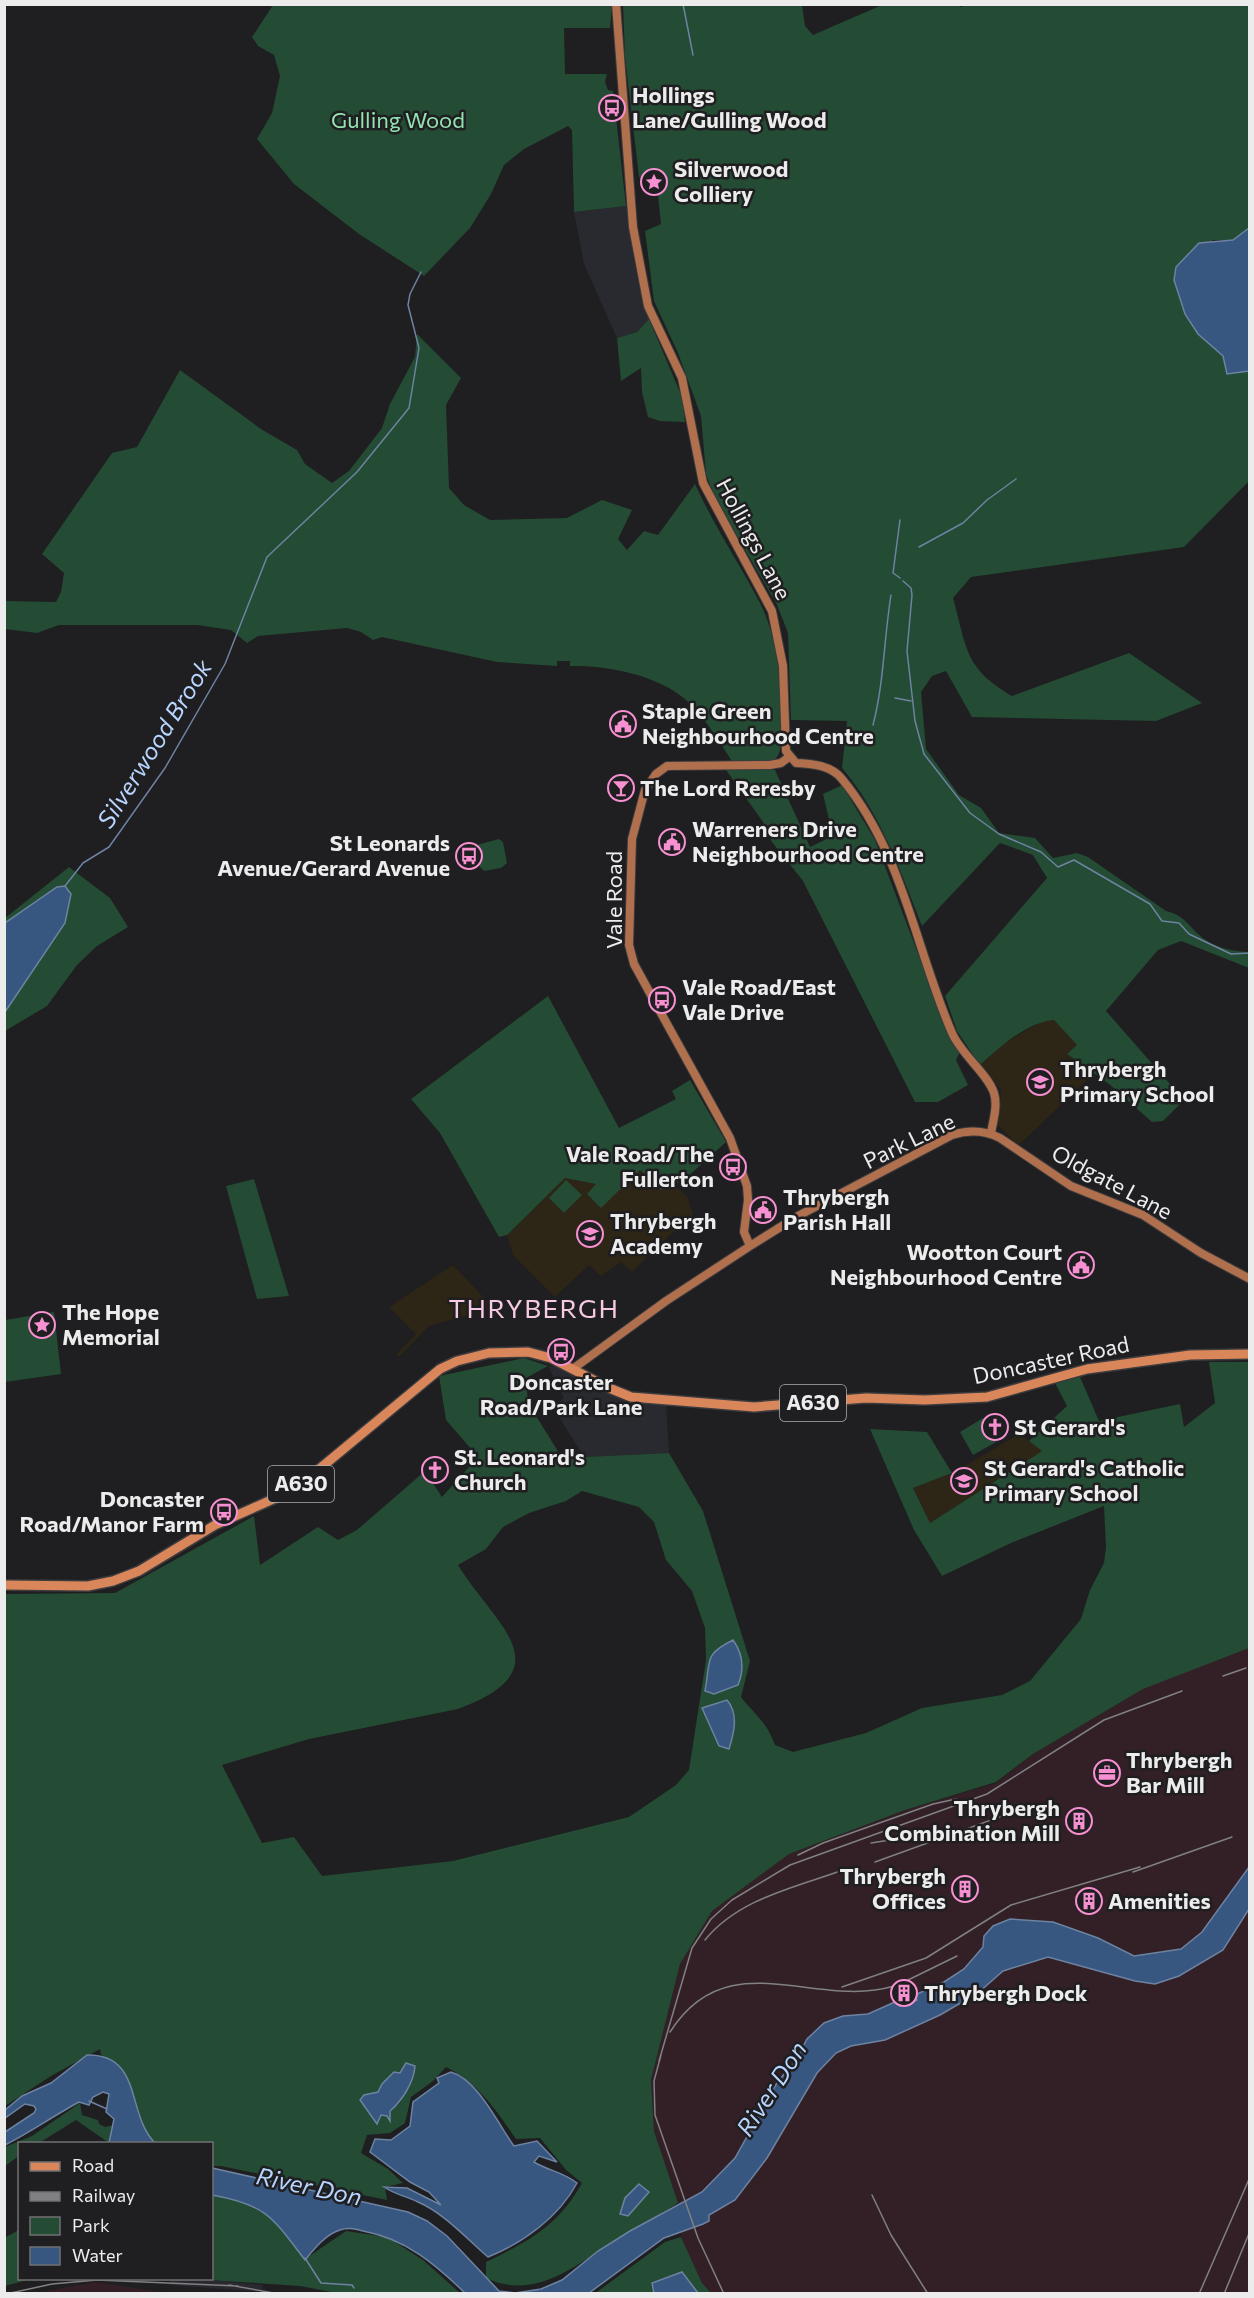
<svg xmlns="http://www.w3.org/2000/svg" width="1254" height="2298" font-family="Commissioner,sans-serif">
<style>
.built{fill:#292930}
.industrial{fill:#322026}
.education{fill:#2d2515}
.green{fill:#244b33;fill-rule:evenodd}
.water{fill:#375680;stroke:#6d83a1;stroke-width:1.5}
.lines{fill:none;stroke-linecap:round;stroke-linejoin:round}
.stream{stroke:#6d83a1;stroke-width:1.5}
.secondary-casing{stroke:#3c3b3e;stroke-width:10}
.primary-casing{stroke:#3c3b3e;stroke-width:12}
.secondary{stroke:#b0704e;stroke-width:8}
.primary{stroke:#d8865a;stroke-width:9}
.rail{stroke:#818082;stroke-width:1.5}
.labels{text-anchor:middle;stroke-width:5;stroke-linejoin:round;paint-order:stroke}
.shield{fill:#1f1e21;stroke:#aeaeb0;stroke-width:1.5}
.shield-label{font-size:21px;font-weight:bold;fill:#ececed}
.poi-label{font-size:22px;font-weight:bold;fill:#ececed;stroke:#1f1e21;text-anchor:start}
.park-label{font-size:22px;fill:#92e3af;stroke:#1f1e21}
.street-label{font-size:22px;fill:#ececed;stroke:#1f1e21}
.water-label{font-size:24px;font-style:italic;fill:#b7d5fe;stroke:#1f1e21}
.quarter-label{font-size:26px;letter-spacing:1.5px;fill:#f7cae4;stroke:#1f1e21}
</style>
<rect width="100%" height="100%" fill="#1f1e21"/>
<path class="built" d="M626,206L649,319L637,332L617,338L584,264L574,212Z
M548,1366L560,1367L577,1374L623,1399L666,1402L669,1453L584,1457L553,1407L564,1398Z
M194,2278L263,2285L262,2292L170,2285V2279Z"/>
<path class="industrial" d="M1247,1647L1249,1648V2293H711L702,2283L681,2237L678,2203L654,2131L651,2080L680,1964L712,1911L789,1854L905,1810L996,1783L1033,1754L1143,1689Z
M96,2282L167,2293H34Z"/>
<path class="education" d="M1054,1019L1077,1045L1068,1055L1093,1074L1018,1146L998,1125L1001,1090L980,1065L1005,1043L1044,1020Z
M640,1170L660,1189L677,1187L688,1198L693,1215L681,1231L673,1232L632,1272L621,1262L601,1276L589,1265L555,1297L513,1255L507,1235L565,1178L596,1184Z
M453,1265L494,1308L429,1326L399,1357L396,1355L416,1334L389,1307Z
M1019,1434L1043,1451L930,1523L913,1488L953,1473Z"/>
<path class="green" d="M958,4L961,7L968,4L1249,5V228L1233,240H1213L1174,280L1185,314L1198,334L1223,356L1227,374L1249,371V481L1184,547L971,577L953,598C967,648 964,668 1012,696L1129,653L1202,703L1156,721L972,717L946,671L932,676L921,692L926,749L959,795L981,808L999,833L1035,838L1053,858L1077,853L1088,857L1166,911C1179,914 1184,919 1193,929C1208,946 1228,951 1249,952V968L1181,941L1158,950L1106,1011L1184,1100L1163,1121L1152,1122L1109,1084L1067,1054L1077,1045L1054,1020C1027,1022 1000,1047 980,1065L957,1031L945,996L1047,878L1033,855L1000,843L922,926C900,870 881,814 842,768L847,721L791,720L788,633L777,605L713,494L706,474L701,416L678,353L654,301L645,231L661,224L656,176L639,177L625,57L623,5H802L805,26L813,35L882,5Z
M273,5H612L610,28H564L565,74H607L605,82L608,90L613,91L626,206L574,212L572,130L568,126L524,149L504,165L491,194L470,228L424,276L359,234L294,184L257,139L272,113L280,76L274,55L258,46L252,37Z
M649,319L682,397L685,422L660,421L648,417L642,392L641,368L621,381L617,338L637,332Z
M417,334L461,378L446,405L449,488L464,505L490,520L567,518L602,500L632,510L618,539L627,550L644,531L658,535L695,484C714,526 740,564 761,605C778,640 783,689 781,727C781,739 783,754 773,761L733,763C720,742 703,715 685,699C657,675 606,665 570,666V661H557V666L497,662L382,637L373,640L361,632L347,628L258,636L247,643L231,630L197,625H59L37,633L5,629V601L56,602L61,592L64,573L42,554L112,453L137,447L180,370L261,429L297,450L305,464L332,483L349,471L382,428L390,404L415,357Z
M726,770H775L810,847L833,836L823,794L842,785L875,840L950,1038L960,1052L956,1060L968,1085L938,1102H915L803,881L772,842L763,822Z
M499,839L503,842L507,863L501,868L484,871L480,867L477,845Z
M69,867L110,898L128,927L97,946L77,965L47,1006L5,1031V918Z
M548,996L619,1128L676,1099L672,1091L690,1080L726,1142L684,1180L661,1190L640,1170L601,1208L587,1194L596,1184L565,1178L507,1235L499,1237L440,1133L411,1099Z
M254,1179L289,1296L257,1299L226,1186Z
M566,1180L582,1195L564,1213L549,1198Z
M54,1312L61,1374L5,1382V1320Z
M524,1358L548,1366L526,1378L528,1403L564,1461L584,1457L669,1453L703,1511L750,1661L741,1697C756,1716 766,1721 775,1745L793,1752L866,1733L922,1708L1002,1695L1030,1681L1081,1619L1090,1590L1104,1563L1106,1547L1104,1506L1011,1543L942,1576L914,1530L870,1429L927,1432L952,1473L913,1488L930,1523L1042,1451L1029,1441L1067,1406L1055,1383L1080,1377L1099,1421L1180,1404L1184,1427L1215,1403L1209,1362H1249V1648L1143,1689L1033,1754L996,1782L905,1810L789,1854L712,1911L680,1964L651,2080L654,2131L678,2203C652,2220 624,2233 599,2251C565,2274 528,2298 486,2278V2262C529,2241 558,2226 582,2183L566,2170L540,2138L516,2139C496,2110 478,2083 446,2067L433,2081L411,2097L405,2123L390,2133L367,2135L361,2153L388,2169L403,2183L385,2187L387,2200L221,2166H212V2144L155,2143C128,2116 142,2073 101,2055L100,2049L51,2076L5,2106V1594L115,1593L254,1516L260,1565L318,1527L338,1540L357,1530L425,1471L442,1497L478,1457L446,1420L439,1376ZM582,1491L639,1507L654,1522L666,1560L692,1591L705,1628L706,1660L689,1770L676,1785L629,1817L453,1861L322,1876L294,1837L262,1843L222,1765L309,1739L458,1709C566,1669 495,1625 458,1565L486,1549L503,1527L529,1513L566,1501ZM394,2072L400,2074L408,2087L400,2103L390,2111V2120L387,2116L381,2115L377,2124L370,2094L378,2092L382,2084Z
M983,1418L996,1442L973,1455L960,1432Z
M80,2103L82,2115L98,2120L99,2124L105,2127L114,2125L109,2143L76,2120L39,2143L20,2144L19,2156L5,2166V2147L32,2136Z
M212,2195C267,2205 272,2217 305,2259L346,2231L387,2237L423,2260L460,2293H336L300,2286L194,2279L212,2278Z
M19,2230L20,2278L27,2280L5,2286L4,2238Z
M681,2237L702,2283L711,2293H698L682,2272L652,2282L654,2293L594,2294L665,2242Z"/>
<path class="water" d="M1249,228V371L1227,374L1223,356L1198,334L1185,314L1174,280L1176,267L1199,243L1233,240Z
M65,886L71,894L65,923L5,1012V923L57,887Z
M733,1640C743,1654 745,1668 738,1685L714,1694L705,1691C711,1660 703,1655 733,1640Z
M727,1700C739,1714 734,1733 729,1749L719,1746L702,1708Z
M1249,1867V1909L1223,1950L1179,1976L1155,1984L1135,1981L1048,1957L1003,1971L978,1993L940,2015L885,2040L851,2046L836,2053L817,2073L767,2158L735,2200L709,2215V2221L703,2224L664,2238L589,2293H465C435,2264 406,2239 363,2231C355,2229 348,2227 340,2230C326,2234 314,2249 305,2260C272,2217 267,2205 212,2195V2168L408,2212L427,2221L447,2236L499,2291L515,2293L541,2289L562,2280L598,2251L630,2231L702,2192L735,2158L778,2081L795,2062L807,2039L824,2023L843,2016L868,2014L897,2001L900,2006L917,2000L915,1995L944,1982L964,1969L983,1947L984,1936L993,1926L1010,1919L1053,1922L1098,1938L1134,1956L1181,1949L1202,1932Z
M87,2055C143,2054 126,2114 155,2143H109L114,2119L106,2112L109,2094L103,2092L93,2097L89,2105L79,2102C53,2116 31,2132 5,2145V2132L34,2113L36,2109L34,2106L25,2104L5,2118V2110L22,2096L51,2083Z
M406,2063L415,2066C414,2082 402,2101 390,2111V2121L387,2116L381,2115L377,2124L360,2100L364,2095L378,2092L382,2084L394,2072L400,2073Z
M451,2072C478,2080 498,2124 514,2146L537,2141L557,2162L539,2156L534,2162C549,2171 563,2172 577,2183C559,2217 523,2243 488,2257C467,2239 444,2213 418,2202C406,2196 396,2195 384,2187L407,2188L441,2205L429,2192L410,2182L370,2152L375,2139L391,2140L410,2126L413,2102L439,2083L437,2078Z
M639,2184L649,2192L628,2216L620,2214L625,2198Z
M682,2272L698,2293H654L652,2283Z"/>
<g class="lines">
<path class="stream" d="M683,4L693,55
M919,547L963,523L987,500L1016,479
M900,578L893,573L900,520
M903,581L911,588L912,595L907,651L915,721L924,754L970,813L999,834L1041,852L1058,867L1074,860L1150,904L1162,921L1179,923L1189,934L1231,954L1250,953
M895,698L911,701
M873,725C884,683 884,638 891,595
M65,886L83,863L109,847L165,768L225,664L267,557L357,472L409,408L419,348L408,305L410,294L421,272
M89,2101L107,2109
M305,2258L321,2283L352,2285L354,2288"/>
<defs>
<path id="secondary" d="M616,4L633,227L648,306L682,378L703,483L772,611L783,666L786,751L796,763C812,764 831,765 842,779C903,853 915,947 952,1033C961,1054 988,1074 994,1093C998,1106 993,1121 991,1133
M750,1246L744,1232L748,1200L747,1186L730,1138L651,995L634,964L629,945L632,839L645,790L656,774L667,766L770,765L781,763L789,757
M574,1368L666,1301L750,1246L798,1216L952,1135C968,1130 984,1130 1000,1138L1071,1186L1143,1215L1201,1253L1250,1279"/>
<path id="primary" d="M4,1585L88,1586L113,1581L139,1571L215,1525L278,1497L306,1480L440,1369L457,1361L489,1353L528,1352L551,1358L609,1388L631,1397L754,1407L866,1398L925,1400L987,1397L1087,1369L1190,1355L1250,1354"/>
</defs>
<use href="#secondary" class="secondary-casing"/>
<use href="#primary" class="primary-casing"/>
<use href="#secondary" class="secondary"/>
<use href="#primary" class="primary"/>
<path class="rail" d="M1223,1676L1246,1668
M871,1843L941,1832
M798,1855L823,1843L933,1804L956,1799
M875,1862L1024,1808
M1133,1872L1232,1837
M705,1940C739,1898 797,1887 846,1869
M906,1981L957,1956
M842,1987L926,1958L1011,1905L1140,1867
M670,2032C728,1941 815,2010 894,1986
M661,2055L654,2081L655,2115L698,2238L724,2294
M659,2061L692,1948L711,1919L732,1900L790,1865L987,1794L1104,1720L1182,1691
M872,2195L891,2235L928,2294
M229,2285L279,2294
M6,2294L52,2284L97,2280L238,2286
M1199,2294L1250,2177
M1224,2294L1250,2231"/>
</g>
<defs>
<symbol id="bus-ring" viewBox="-11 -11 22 22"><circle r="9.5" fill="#1f1e21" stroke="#f690d0" stroke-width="1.5"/><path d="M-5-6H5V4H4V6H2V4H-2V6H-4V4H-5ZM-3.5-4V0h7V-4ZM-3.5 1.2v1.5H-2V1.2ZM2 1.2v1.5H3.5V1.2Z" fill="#f690d0"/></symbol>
<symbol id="sight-ring" viewBox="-11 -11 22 22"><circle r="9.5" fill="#1f1e21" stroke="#f690d0" stroke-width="1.5"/><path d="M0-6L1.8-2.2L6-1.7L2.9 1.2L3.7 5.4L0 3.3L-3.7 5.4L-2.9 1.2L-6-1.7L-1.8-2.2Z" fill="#f690d0"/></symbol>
<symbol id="civic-ring" viewBox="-11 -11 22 22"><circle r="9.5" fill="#1f1e21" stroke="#f690d0" stroke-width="1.5"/><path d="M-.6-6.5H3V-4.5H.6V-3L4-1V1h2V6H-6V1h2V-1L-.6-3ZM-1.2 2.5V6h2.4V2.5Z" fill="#f690d0"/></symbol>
<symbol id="bar-ring" viewBox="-11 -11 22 22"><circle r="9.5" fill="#1f1e21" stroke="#f690d0" stroke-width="1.5"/><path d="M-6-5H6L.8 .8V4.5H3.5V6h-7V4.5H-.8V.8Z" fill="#f690d0"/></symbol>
<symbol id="school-ring" viewBox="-11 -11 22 22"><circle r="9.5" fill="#1f1e21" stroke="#f690d0" stroke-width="1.5"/><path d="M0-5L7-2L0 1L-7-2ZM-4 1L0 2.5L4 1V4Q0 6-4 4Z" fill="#f690d0"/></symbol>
<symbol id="church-ring" viewBox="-11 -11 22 22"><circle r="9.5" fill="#1f1e21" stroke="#f690d0" stroke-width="1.5"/><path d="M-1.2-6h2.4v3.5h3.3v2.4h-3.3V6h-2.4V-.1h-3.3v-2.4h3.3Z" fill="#f690d0"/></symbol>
<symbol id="office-ring" viewBox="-11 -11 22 22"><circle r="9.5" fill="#1f1e21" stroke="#f690d0" stroke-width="1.5"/><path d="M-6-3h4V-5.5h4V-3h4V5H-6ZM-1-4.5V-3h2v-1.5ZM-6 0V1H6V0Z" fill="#f690d0"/></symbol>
<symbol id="building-ring" viewBox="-11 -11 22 22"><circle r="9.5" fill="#1f1e21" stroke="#f690d0" stroke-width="1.5"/><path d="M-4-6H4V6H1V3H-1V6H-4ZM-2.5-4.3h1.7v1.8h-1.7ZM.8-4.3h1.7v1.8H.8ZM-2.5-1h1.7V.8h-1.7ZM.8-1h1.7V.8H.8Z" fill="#f690d0"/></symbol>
</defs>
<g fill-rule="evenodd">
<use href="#bus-ring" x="597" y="93" width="30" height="30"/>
<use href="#sight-ring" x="639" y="167" width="30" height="30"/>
<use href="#civic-ring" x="608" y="709" width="30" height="30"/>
<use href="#bar-ring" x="606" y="773" width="30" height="30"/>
<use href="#civic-ring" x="657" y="827" width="30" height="30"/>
<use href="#bus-ring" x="454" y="841" width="30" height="30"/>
<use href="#bus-ring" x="647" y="985" width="30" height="30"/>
<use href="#school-ring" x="1025" y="1067" width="30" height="30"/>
<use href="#bus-ring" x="718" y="1152" width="30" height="30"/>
<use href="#civic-ring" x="748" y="1195" width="30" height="30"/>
<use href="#school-ring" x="575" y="1219" width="30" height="30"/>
<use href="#civic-ring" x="1066" y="1250" width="30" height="30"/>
<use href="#sight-ring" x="27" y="1310" width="30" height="30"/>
<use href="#bus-ring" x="546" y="1337" width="30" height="30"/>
<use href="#church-ring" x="980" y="1412" width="30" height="30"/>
<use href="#church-ring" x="420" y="1455" width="30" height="30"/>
<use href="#school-ring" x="949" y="1466" width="30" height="30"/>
<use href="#bus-ring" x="209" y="1497" width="30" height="30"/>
<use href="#office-ring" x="1092" y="1758" width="30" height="30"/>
<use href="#building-ring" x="1064" y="1806" width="30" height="30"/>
<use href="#building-ring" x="950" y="1874" width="30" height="30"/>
<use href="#building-ring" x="1074" y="1886" width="30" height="30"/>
<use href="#building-ring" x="889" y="1978" width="30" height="30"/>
</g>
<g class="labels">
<g class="shield">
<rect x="780" y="1385" width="66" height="36" rx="4.5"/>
<rect x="268" y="1466" width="66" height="36" rx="4.5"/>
</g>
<g class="shield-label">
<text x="813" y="1410">A630</text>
<text x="301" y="1491">A630</text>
</g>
<g class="poi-label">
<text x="632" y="103">Hollings<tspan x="632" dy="25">Lane/Gulling Wood</tspan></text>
<text x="674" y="177">Silverwood<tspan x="674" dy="25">Colliery</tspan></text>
<text x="642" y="719">Staple Green<tspan x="642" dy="25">Neighbourhood Centre</tspan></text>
<text x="640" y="796">The Lord Reresby</text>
<text x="692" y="837">Warreners Drive<tspan x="692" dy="25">Neighbourhood Centre</tspan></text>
<text x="450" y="851" text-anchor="end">St Leonards<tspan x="450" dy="25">Avenue/Gerard Avenue</tspan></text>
<text x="682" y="995">Vale Road/East<tspan x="682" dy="25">Vale Drive</tspan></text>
<text x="1060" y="1077">Thrybergh<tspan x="1060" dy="25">Primary School</tspan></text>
<text x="714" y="1162" text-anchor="end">Vale Road/The<tspan x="714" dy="25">Fullerton</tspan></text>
<text x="783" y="1205">Thrybergh<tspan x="783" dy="25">Parish Hall</tspan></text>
<text x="610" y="1229">Thrybergh<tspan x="610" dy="25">Academy</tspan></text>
<text x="1062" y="1260" text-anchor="end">Wootton Court<tspan x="1062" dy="25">Neighbourhood Centre</tspan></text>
<text x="62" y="1320">The Hope<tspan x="62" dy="25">Memorial</tspan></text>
<text x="561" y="1390" text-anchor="middle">Doncaster<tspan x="561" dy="25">Road/Park Lane</tspan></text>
<text x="1014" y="1435">St Gerard's</text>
<text x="454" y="1465">St. Leonard's<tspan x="454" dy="25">Church</tspan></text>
<text x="984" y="1476">St Gerard's Catholic<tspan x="984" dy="25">Primary School</tspan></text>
<text x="204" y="1507" text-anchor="end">Doncaster<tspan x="204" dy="25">Road/Manor Farm</tspan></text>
<text x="1126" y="1768">Thrybergh<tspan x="1126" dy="25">Bar Mill</tspan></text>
<text x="1060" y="1816" text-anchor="end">Thrybergh<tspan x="1060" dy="25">Combination Mill</tspan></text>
<text x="946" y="1884" text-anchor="end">Thrybergh<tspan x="946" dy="25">Offices</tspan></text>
<text x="1108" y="1909">Amenities</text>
<text x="924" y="2001">Thrybergh Dock</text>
</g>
<g class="park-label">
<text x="398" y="128">Gulling Wood</text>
</g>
<g class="street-label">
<text transform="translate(754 539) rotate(62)" y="8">Hollings Lane</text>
<text transform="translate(614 900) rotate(-90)" y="8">Vale Road</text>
<text transform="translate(909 1141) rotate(-26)" y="8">Park Lane</text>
<text transform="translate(1112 1182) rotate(28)" y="8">Oldgate Lane</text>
<text transform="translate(1051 1360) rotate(-12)" y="8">Doncaster Road</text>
</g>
<g class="water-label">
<text transform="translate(155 744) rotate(-58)" y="8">Silverwood Brook</text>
<text transform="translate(772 2089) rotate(-57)" y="8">River Don</text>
<text transform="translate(309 2187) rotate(12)" y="8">River Don</text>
</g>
<g class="quarter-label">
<text x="534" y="1318">THRYBERGH</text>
</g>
</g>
<rect width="1254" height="2298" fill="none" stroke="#ececed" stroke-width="12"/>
<rect x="18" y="2142" width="195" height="138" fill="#1f1e21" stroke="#717073" stroke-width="1.5"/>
<rect x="30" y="2162" width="30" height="9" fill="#d8865a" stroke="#717073" stroke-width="1.5"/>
<text x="72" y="2172" font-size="18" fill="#ececed">Road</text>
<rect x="30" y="2192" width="30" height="9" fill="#818082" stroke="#717073" stroke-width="1.5"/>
<text x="72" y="2202" font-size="18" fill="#ececed">Railway</text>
<rect x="30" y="2217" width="30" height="18" fill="#244b33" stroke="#717073" stroke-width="1.5"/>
<text x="72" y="2232" font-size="18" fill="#ececed">Park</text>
<rect x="30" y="2247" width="30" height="18" fill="#375680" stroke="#717073" stroke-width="1.5"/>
<text x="72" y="2262" font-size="18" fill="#ececed">Water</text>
</svg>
